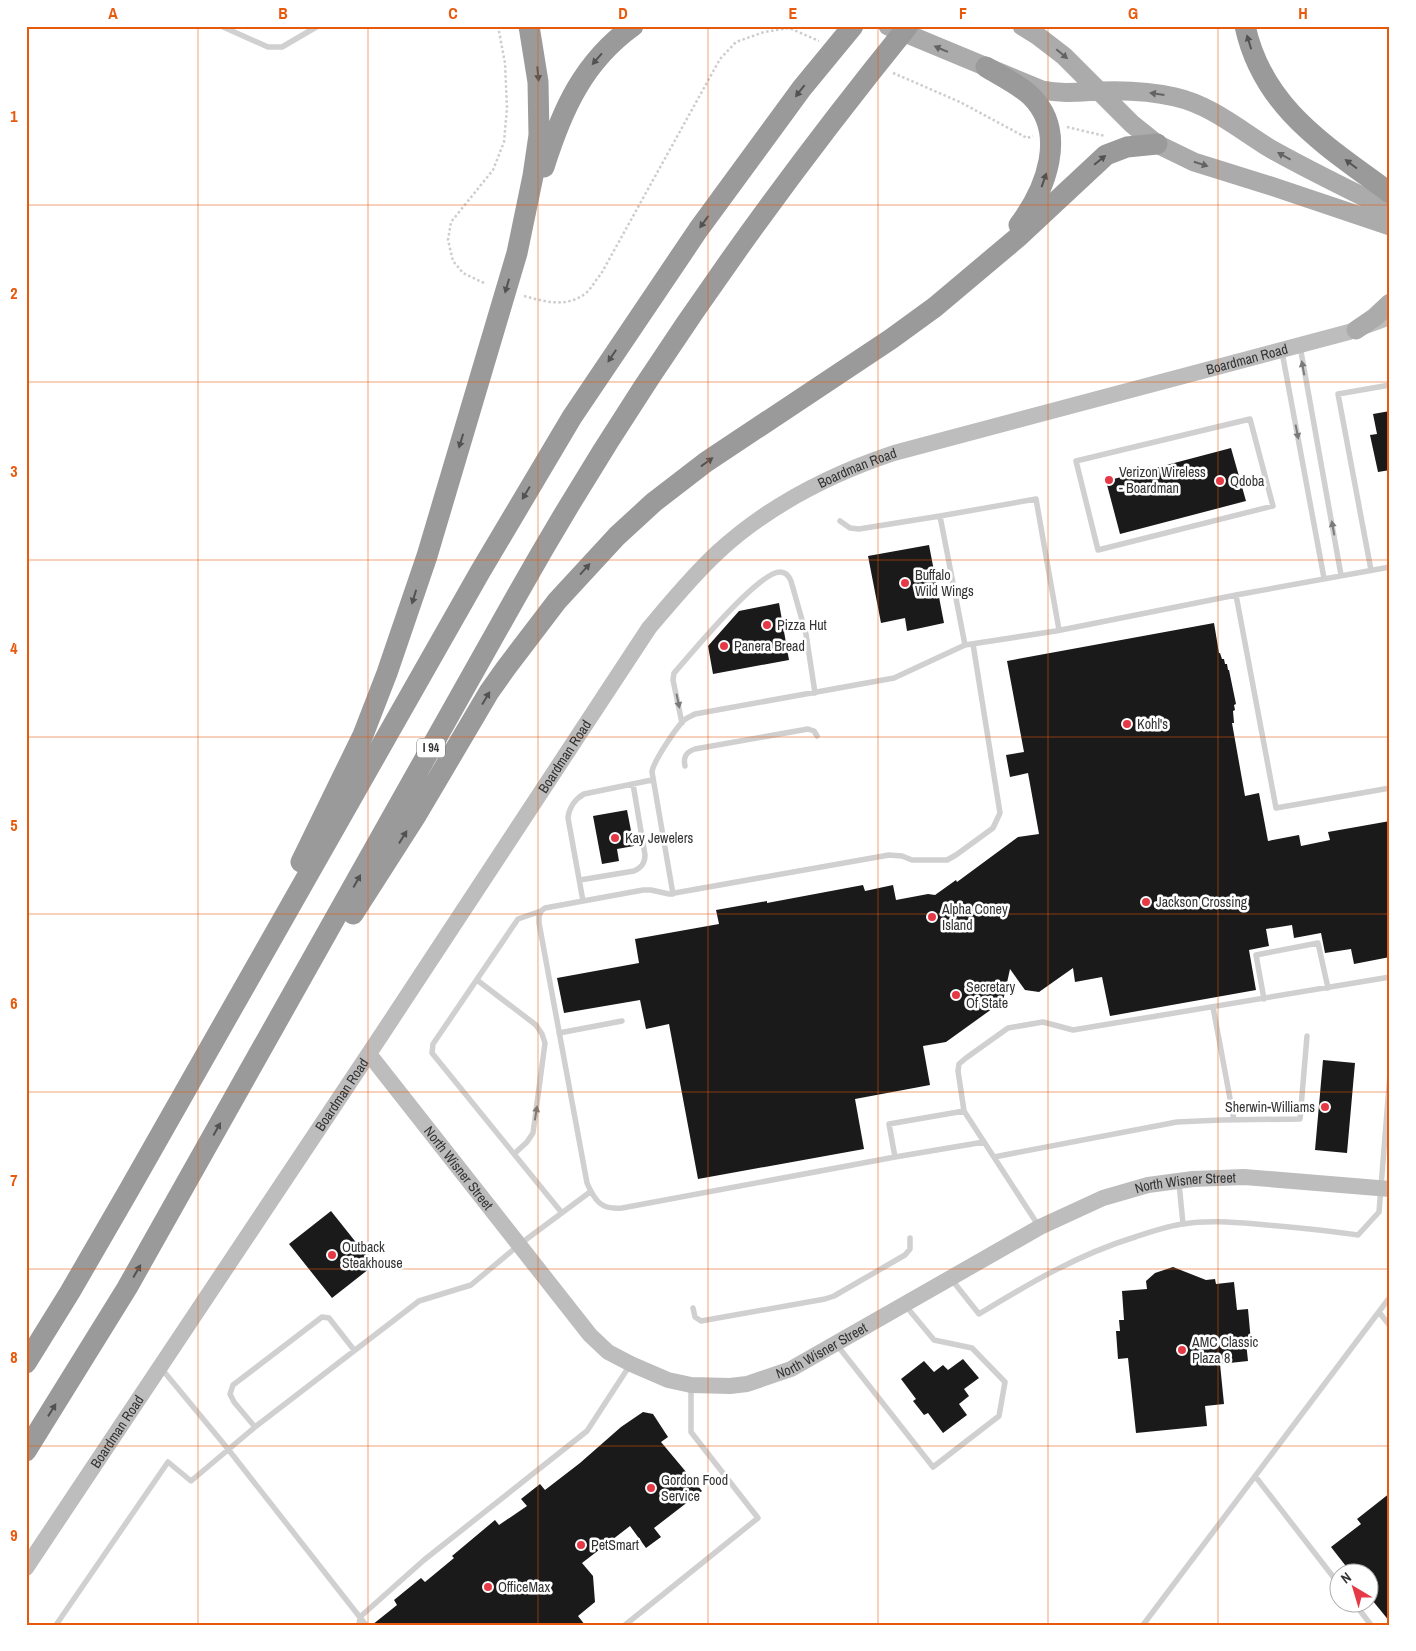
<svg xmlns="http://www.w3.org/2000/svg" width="1416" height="1651" font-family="'Archivo Narrow',sans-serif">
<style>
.building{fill:#1a1a1a}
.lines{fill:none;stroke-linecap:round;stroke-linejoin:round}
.path{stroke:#cdcdcd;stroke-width:2.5;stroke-dasharray:2.5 2.5;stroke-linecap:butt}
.lane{stroke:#d0d0d0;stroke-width:5.5}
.secondary{stroke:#bdbdbd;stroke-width:16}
.primary{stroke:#ababab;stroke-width:19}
.highway{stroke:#9a9a9a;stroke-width:21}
.oneway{fill:#525252}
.oneway2{fill:#636363}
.oneway3{fill:#7a7a7a}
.grid{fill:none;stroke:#e8590c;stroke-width:1;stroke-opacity:0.55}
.poi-dot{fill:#e63946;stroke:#fff;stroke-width:2}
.labels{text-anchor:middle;stroke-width:5;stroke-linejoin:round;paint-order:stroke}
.shield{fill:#fff;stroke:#707070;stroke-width:1}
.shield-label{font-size:12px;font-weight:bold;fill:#333}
.street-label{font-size:14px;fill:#333;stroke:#fff}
.poi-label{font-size:14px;fill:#333;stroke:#fff;text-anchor:start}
.neatline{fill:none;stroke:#e8590c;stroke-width:2}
.grid-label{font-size:16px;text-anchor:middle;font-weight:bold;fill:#e8590c}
</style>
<rect width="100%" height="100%" fill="#fff"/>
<path class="building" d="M1390,411V470L1378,472L1370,435L1377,434L1373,414Z
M1231,448L1246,501L1120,534L1106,481Z
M929,545L944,623L907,631L905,618L881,623L868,556Z
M779,603L789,660L713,674L708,646L739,611Z
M1214,623L1219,653H1220L1222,659H1224L1225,664H1227L1228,670H1229L1236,704L1234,705L1235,710L1233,711L1234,723H1232L1245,796L1259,793L1268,841L1299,835L1301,846L1330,840L1328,832L1390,821V957L1354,964L1351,949L1325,953L1321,933L1294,938L1292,925L1266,929L1269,946L1249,950L1256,990L1110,1016L1102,977L1075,982L1073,968L1039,992L1025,990L1010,969L1003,1001L946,1042L923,1046L930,1085L855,1099L864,1149L698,1179L669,1024L646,1029L640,1000L564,1013L557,978L639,963L635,939L719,924L716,910L767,901V903L863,885L865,891L893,885L896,900L928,894L935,895L956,880L957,882L1018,837L1039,834L1028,773L1010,777L1006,755L1024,752L1007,661Z
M627,810L634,846L617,849L619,861L602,864L593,816Z
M1323,1060L1355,1063L1347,1153L1315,1150Z
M331,1211L374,1265L332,1298L289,1244Z
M1173,1267L1206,1280L1215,1279L1216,1284L1234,1282L1237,1310L1248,1309L1251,1342H1246L1248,1361L1220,1364L1224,1404L1205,1406L1207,1426L1136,1433L1128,1358L1118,1359L1116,1331H1120L1119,1320H1124L1122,1291L1147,1289L1146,1281L1155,1273Z
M963,1359L979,1378L964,1389L969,1396L959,1404L967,1415L943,1433L928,1413L924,1415L913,1401L916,1399L901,1379L924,1361L934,1372L943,1365L948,1370Z
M643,1412L653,1414L668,1437L661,1442L702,1491L654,1528L661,1537L646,1548L630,1526L582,1563L593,1576L595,1602L578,1616L585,1625H372L397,1605L394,1600L421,1578L425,1582L454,1558L452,1556L495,1520L499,1525L527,1506L521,1499L540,1484L545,1490L580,1463L621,1427Z
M1390,1493V1622L1368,1595V1574H1352L1331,1547L1361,1524L1357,1519Z"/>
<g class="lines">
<path class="path" d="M893,73L960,102L1027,138L1033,136
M1067,127L1105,136
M484,283L463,273L453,261L448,240L451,222L493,170L504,142L507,108L505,63L498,26
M524,296C546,302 567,308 586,293C592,288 596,279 601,274L720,59L736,42L764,32L789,28L819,41"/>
<path class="lane" d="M221,26L268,47H282L318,26
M1300,346L1341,575
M1282,352L1324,578
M1250,419L1273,506L1098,550L1076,461Z
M940,516L1036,499L1059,630
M840,521L850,528L859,529L940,516L965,645
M1371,570L1338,394L1390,385
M1236,595L1276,808L1390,788
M682,723L673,680L674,673C691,654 758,572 780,572C786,572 789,576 791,581L806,634L815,693
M685,766C683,757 686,752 695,749L808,729L814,731L817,736
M580,880L634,871C641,868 645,864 645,855L633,784
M673,894L652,772C653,762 676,728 684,720C688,717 691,716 695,714L894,678L965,645L1056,631L1236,595L1390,567
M583,901L568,818C569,808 575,799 584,794L652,780
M541,911L539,917V923L587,1183C595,1201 601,1210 622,1208L895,1157L889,1124L964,1111
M477,980L536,1025L542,1034L545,1043L533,1133L527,1142L514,1154
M1264,999L1256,955L1318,943L1328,988
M1213,1007L1234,1120
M559,1033L622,1021
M895,1157L984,1142
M994,1157L1177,1122L1221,1120L1300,1119L1307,1036
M1179,1183L1183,1224
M562,1213L432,1053L433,1044L518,919L541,911L545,908L643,890H651L669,894L889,855L902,856L912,860H947L956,855L993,828L1000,813L973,644
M1038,1225L964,1111L958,1071L959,1064L966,1058L1008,1028L1043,1022L1073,1030L1390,977
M952,1280L979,1314C1030,1283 1077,1255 1135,1237C1151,1232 1167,1226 1183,1224C1207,1220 1232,1222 1256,1224C1290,1227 1324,1230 1358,1235L1379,1212L1390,1074
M693,1308L695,1317L701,1321L825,1299L834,1296L905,1255L910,1249V1238
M1379,1312L1390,1326
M837,1345L933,1467L999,1416L1005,1382L972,1348L934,1340L905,1305
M161,1368L228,1449L366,1625
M255,1427L234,1402L230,1394L233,1385L322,1317L329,1318L354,1350
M1255,1476L1338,1583
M1355,1604L1371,1625
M56,1625L168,1462L191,1481L255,1427L419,1301L471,1285L520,1244L590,1192
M359,1625L360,1617L424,1560L587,1431L630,1365
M625,1625L758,1518L691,1432V1386
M1143,1625L1390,1297"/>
<g class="secondary">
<path id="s1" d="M369,1054L590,1335L608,1352L631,1364L668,1380L691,1385L730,1386L747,1384L791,1369L1040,1227L1103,1198L1148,1185L1193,1179L1244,1177L1390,1189"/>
<path id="s2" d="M26,1568L382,1034L649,628C671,602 693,575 718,552C768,506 831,474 894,453L1349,332L1390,317"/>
</g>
<path class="primary" d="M888,26L1042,90C1061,94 1079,92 1099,91C1124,90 1150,91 1175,97C1211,105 1240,130 1271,149C1310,171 1350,190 1390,210
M1022,26L1038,36L1064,56L1132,124L1157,144L1194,162L1274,187L1390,226
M1356,330L1375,317L1390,303"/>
<path class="highway" d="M1245,26C1263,109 1327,146 1390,193
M986,67C1001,76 1018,84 1031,96C1068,133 1046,189 1019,225
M544,167C562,110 583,62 633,26
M301,862L363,735L387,673L427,556L517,253L533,176L539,135L538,82L529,26
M353,914L417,814L489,692L506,668L557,601L617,536L654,502L706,462L891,339L935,307L1017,238L1106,155L1127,147L1157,144
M26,1363L70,1292L129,1190L480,572L572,417L698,230L802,88L853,26
M26,1451L127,1288L517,595C630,394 763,205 908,26"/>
</g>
<defs><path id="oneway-solid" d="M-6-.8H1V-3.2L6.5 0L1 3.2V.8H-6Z" transform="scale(1.25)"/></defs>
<g class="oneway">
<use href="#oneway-solid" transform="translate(1249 42) rotate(-107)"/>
<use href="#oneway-solid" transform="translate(597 59) rotate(131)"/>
<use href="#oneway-solid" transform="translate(538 74) rotate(85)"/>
<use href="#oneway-solid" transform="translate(800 91) rotate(128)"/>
<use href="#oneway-solid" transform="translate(1100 160) rotate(-39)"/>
<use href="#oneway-solid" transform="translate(1351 164) rotate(-143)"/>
<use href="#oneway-solid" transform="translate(1044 180) rotate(-71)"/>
<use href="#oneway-solid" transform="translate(704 222) rotate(126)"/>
<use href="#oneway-solid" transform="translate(507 286) rotate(106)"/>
<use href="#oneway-solid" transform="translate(612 356) rotate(124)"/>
<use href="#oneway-solid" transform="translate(461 441) rotate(107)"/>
<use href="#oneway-solid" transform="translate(707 462) rotate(-36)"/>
<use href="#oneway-solid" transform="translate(526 493) rotate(121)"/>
<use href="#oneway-solid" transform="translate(585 569) rotate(-48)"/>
<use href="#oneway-solid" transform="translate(414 597) rotate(107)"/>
<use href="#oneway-solid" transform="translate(486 698) rotate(-59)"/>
<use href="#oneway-solid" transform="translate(403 837) rotate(-58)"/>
<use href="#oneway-solid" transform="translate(357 881) rotate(-61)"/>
<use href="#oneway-solid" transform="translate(217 1129) rotate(-61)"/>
<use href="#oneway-solid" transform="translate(137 1271) rotate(-60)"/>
<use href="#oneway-solid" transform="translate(52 1410) rotate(-58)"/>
</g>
<g class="oneway2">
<use href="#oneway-solid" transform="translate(941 49) rotate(-157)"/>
<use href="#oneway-solid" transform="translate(1062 54) rotate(40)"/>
<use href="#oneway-solid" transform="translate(1157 94) rotate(-172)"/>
<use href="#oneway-solid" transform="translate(1284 156) rotate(-151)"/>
<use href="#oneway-solid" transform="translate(1201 164) rotate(18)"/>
</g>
<g class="oneway3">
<use href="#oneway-solid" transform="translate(1303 368) rotate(-100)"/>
<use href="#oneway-solid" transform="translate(1297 432) rotate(79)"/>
<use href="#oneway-solid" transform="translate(1333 528) rotate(-100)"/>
<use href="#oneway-solid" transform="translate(678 701) rotate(78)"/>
<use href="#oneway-solid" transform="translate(536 1113) rotate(-81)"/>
</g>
<path class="grid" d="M198,26V1625M368,26V1625M538,26V1625M708,26V1625M878,26V1625M1048,26V1625M1218,26V1625M26,205H1390M26,382H1390M26,560H1390M26,737H1390M26,914H1390M26,1092H1390M26,1269H1390M26,1446H1390"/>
<g class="poi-dot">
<circle cx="1109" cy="480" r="5"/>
<circle cx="1220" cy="481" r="5"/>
<circle cx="905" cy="583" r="5"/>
<circle cx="767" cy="625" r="5"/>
<circle cx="724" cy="646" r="5"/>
<circle cx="1127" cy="724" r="5"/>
<circle cx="615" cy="838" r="5"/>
<circle cx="1146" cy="902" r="5"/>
<circle cx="932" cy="917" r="5"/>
<circle cx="956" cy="995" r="5"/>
<circle cx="1325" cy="1107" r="5"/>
<circle cx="332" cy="1255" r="5"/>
<circle cx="1182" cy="1350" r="5"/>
<circle cx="651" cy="1488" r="5"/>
<circle cx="581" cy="1545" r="5"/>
<circle cx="488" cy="1587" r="5"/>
</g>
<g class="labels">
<rect class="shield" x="417" y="738.5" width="28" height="19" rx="4"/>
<g class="shield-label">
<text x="431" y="752">I 94</text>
</g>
<g class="street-label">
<text dy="5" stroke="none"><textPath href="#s2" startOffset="1799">Boardman Road</textPath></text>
<text dy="5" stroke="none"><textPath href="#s2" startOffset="1394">Boardman Road</textPath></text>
<text dy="5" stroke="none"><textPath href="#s2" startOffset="974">Boardman Road</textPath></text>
<text dy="5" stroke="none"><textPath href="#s2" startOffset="569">Boardman Road</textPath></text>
<text dy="5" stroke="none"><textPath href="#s1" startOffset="145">North Wisner Street</textPath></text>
<text dy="5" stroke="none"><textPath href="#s1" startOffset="1015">North Wisner Street</textPath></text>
<text dy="5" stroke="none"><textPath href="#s1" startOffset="610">North Wisner Street</textPath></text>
<text dy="5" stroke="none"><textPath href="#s2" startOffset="164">Boardman Road</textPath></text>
</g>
<g class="poi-label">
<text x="1119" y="477">Verizon Wireless<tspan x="1119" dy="16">- Boardman</tspan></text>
<text x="1230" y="486">Qdoba</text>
<text x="915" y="580">Buffalo<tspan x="915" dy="16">Wild Wings</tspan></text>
<text x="777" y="630">Pizza Hut</text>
<text x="734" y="651">Panera Bread</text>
<text x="1137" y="729">Kohl's</text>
<text x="625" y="843">Kay Jewelers</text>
<text x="1156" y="907">Jackson Crossing</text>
<text x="942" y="914">Alpha Coney<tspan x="942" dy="16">Island</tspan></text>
<text x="966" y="992">Secretary<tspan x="966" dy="16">Of State</tspan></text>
<text x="1315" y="1112" text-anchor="end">Sherwin-Williams</text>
<text x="342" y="1252">Outback<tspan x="342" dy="16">Steakhouse</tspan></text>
<text x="1192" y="1347">AMC Classic<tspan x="1192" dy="16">Plaza 8</tspan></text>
<text x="661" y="1485">Gordon Food<tspan x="661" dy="16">Service</tspan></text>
<text x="591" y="1550">PetSmart</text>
<text x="498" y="1592">OfficeMax</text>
</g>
</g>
<rect width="1416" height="1651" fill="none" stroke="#ffffff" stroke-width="55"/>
<g transform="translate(1354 1588) rotate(322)"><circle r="24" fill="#ffffff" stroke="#adadad"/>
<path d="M0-4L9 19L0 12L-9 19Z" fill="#e63946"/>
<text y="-8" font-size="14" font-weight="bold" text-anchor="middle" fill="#333333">N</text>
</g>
<rect x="28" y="28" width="1360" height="1596" class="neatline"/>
<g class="grid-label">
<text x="113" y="19">A</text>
<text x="283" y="19">B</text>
<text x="453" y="19">C</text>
<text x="623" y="19">D</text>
<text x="793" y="19">E</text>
<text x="963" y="19">F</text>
<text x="1133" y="19">G</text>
<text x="1303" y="19">H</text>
<text x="14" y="122">1</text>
<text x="14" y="299">2</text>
<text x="14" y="477">3</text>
<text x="14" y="654">4</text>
<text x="14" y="831">5</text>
<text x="14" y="1009">6</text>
<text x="14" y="1186">7</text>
<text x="14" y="1363">8</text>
<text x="14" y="1541">9</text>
</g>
</svg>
